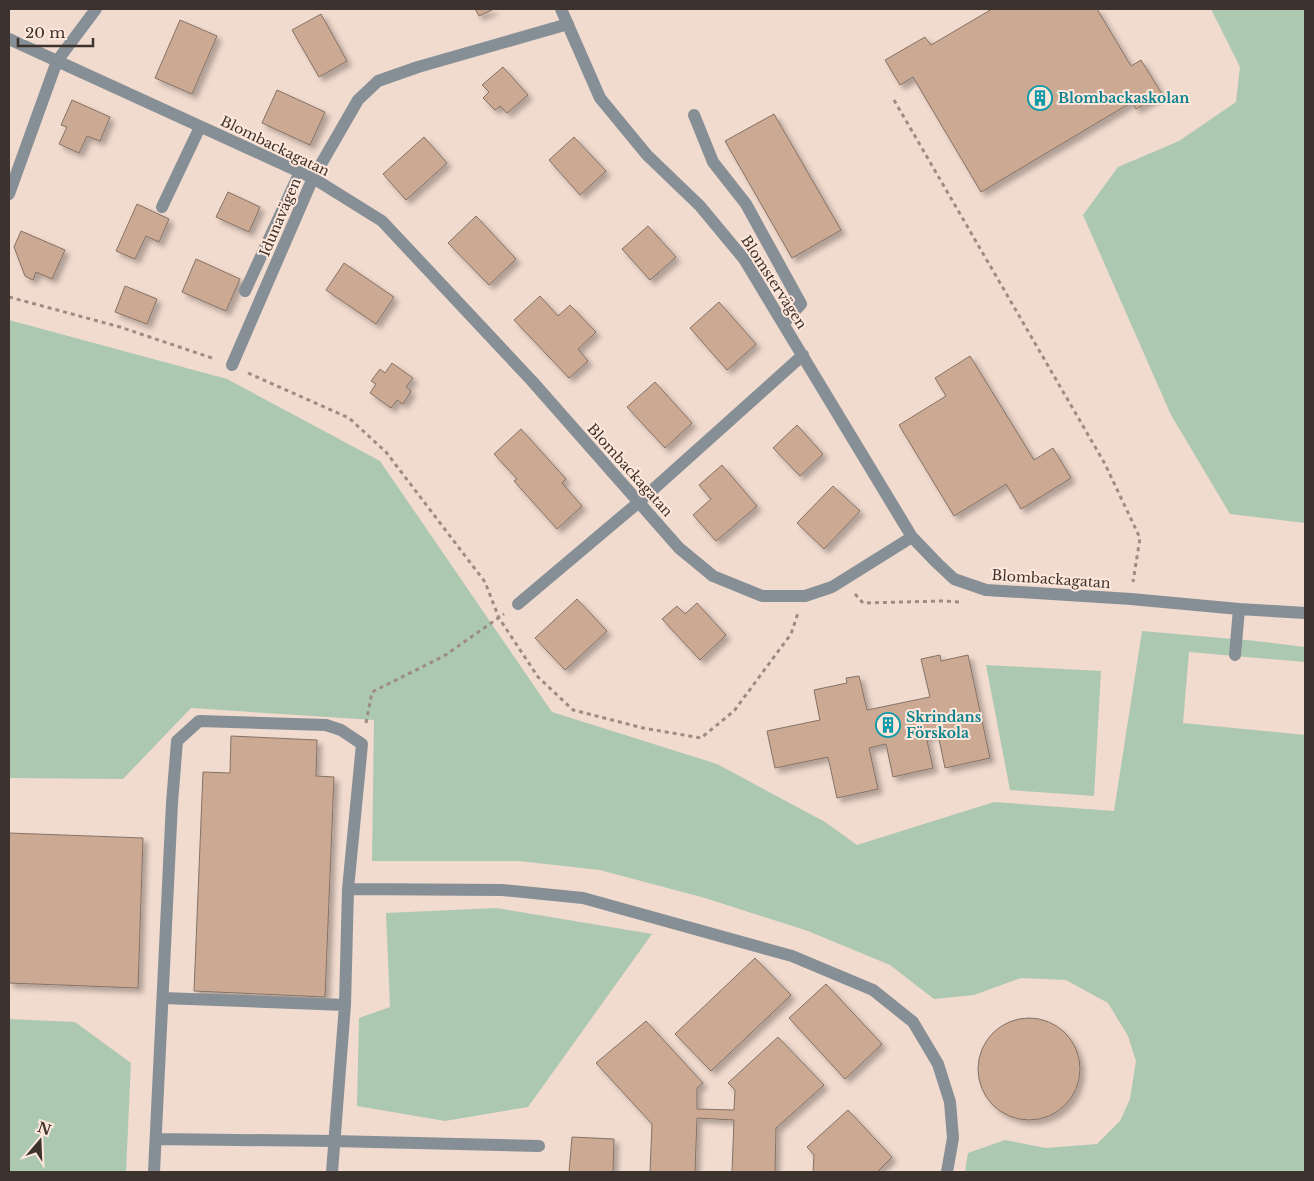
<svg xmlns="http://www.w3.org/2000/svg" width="1314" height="1181" font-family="'Libre Baskerville',serif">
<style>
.green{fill:#acc8b1}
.building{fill:#cba993;stroke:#857265;filter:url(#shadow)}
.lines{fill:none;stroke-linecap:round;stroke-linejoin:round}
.path{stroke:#9d8c83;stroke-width:3;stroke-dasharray:4 4;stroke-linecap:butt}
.minor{stroke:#868f95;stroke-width:12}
.labels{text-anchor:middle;stroke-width:4;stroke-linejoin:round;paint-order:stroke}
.culture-label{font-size:14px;font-weight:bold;fill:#0d838f;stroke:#ffe7db;text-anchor:start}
.street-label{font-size:14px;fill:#3c332e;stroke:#ffe7db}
</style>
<defs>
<filter id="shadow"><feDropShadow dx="4.5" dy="4.5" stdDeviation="2.5" flood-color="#0004"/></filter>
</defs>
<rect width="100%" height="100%" fill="#f1dace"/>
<path class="green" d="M1211,9H1305V523L1230,514L1171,415L1083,215L1118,167L1179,141L1236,102L1240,67Z
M9,320L227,379L380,461L552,712L717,764L825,822L857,845L994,802L1114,811L1142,631L1256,641L1305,647V662L1189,652L1183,723L1305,735V1172H965L968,1153L1005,1140L1046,1148L1097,1144L1120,1121L1130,1099L1136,1061L1128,1036L1108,1003L1066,980L1021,978L974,995L934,999L890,965L808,931L705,898L600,870L519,861H372L374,720L191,708L123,779L9,778Z
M986,665L1101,671L1094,796L1010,790Z
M496,908L652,934L528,1107L445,1121L357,1106L359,1018L390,1007L386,913Z
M9,1019L75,1022L131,1063L126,1172H9Z"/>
<path class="building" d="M475,9H494L479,16Z
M992,9H1097L1131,66L1141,60L1162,94L1136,109L1132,102L981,192L913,77L900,85L885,60L925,37L931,45Z
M321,14L347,61L319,77L292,30Z
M180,20L217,36L192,94L155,78Z
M503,67L528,95L507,113L500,106L495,110L483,98L489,92L482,85Z
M277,90L325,112L310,145L262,123Z
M72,100L110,117L100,141L87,136L79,153L59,144L67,127L61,125Z
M774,114L841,230L792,258L725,141Z
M424,137L447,163L406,200L383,174Z
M574,137L606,171L580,195L549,160Z
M228,192L260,207L249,232L216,217Z
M137,204L169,219L159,242L146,236L135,259L116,251Z
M476,216L516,259L489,285L448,243Z
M648,226L676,257L650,280L622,249Z
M21,231L65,250L52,279L36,272L33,280L25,276L14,247Z
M196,259L240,279L226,311L182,292Z
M344,263L394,297L376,324L326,290Z
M125,286L157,299L147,324L115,312Z
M540,296L558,316L570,305L596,332L578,349L588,361L569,378L514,320Z
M719,302L756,344L727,370L690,328Z
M970,356L1034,460L1053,448L1071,478L1021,509L1006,484L954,516L899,425L946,396L935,378Z
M392,363L413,378L406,387L411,391L403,404L397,400L391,408L370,393L376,384L371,381L380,369L385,373Z
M655,382L692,423L665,448L627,407Z
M797,425L823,454L800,476L773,448Z
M521,429L566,479L562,483L582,506L557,529L514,481L517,479L494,454Z
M722,465L757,506L716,541L693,515L711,499L699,485Z
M833,486L860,511L824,549L797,523Z
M577,599L607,631L565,670L535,638Z
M697,603L726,635L700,660L662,619L677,606L685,614Z
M940,655L941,661L968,655L990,758L945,768L938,734L926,736L933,768L893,777L886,744L869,748L878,789L837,798L828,757L775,768L767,731L820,720L814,690L847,683L846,678L859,676L867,710L930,697L921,659Z
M231,736L317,740L316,776L334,777L325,997L194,991L203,772L230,773Z
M9,833L143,838L138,988L9,983Z
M755,958L791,995L711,1071L675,1034Z
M826,984L882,1044L845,1079L789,1018Z
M978 1069a51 51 0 1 1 102 0a51 51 0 1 1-102 0Z
M646,1021L703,1083L697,1088V1109L734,1110L735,1090L728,1083L778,1037L824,1085L776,1128L775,1172H732L734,1120L697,1118L695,1172H650L652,1124L596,1063Z
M848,1110L892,1157L877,1172H813L814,1155L807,1147Z
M572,1137L614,1139L613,1172H569Z"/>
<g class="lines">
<path class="path" d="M894,100L1105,464L1140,538L1133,582
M9,297L120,327L215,359
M248,373L349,418L386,452L485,582L499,618L538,677L573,710L643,728L701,738L734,711L791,634L798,613
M855,594L863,603L942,601L959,602
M366,723L372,692L444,656L504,614"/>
<path class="minor" d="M561,9L600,98L647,155L700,206L744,259L912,537L937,563L954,579L986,590L1131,599L1239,609L1305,613
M9,39L313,178L382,221L532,381L679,548L713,576L762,596H805L832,587L912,537
M694,115L713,162L746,204L801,304L784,323
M9,194L57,61L96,9
M162,207L200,127
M245,291L300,172
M232,365L313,178L358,100L378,81L418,67L568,24
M518,604L639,502L803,355
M1235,655L1239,609
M163,998L345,1005
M156,1139L333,1141L539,1146
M154,1172L172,803L177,741L199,721L326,725L341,730L362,744L348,889L502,890L583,898L792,956L873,990L913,1022L938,1064L950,1102L953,1138L947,1172
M332,1172L345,1005L348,889"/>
</g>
<defs>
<symbol id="building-ring" viewBox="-11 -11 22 22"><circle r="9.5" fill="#ffe7db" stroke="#0f9aa8" stroke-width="1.5"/><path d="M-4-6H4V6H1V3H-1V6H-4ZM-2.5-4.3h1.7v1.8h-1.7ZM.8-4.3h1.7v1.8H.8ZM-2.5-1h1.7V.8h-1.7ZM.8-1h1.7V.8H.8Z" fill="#0f9aa8"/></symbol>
</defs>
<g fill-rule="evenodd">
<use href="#building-ring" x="1026" y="84" width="28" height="28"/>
<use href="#building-ring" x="874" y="711" width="28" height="28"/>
</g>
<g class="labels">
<g class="culture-label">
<text x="1058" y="103">Blombackaskolan</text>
<text x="906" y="722">Skrindans<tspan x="906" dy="16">Förskola</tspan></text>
</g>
<g class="street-label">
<text transform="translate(275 146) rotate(26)" y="5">Blombackagatan</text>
<text transform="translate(280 217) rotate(-67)" y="5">Idunavägen</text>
<text transform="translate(774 282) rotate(57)" y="5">Blomstervägen</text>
<text transform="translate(630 470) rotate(48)" y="5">Blombackagatan</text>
<text transform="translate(1051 579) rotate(4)" y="5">Blombackagatan</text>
</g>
</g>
<rect width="1314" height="1181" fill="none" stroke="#3c332e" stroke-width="20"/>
<g transform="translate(40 1141) rotate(19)" stroke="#ffe7db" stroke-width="4" paint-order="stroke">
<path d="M0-4L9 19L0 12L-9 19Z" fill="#3c332e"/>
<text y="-8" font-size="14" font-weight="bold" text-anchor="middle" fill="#3c332e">N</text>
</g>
<path d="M18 38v8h75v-8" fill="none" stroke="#3c332e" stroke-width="2.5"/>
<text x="25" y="38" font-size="15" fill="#3c332e" stroke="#ffe7db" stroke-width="4" paint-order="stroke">20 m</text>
</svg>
